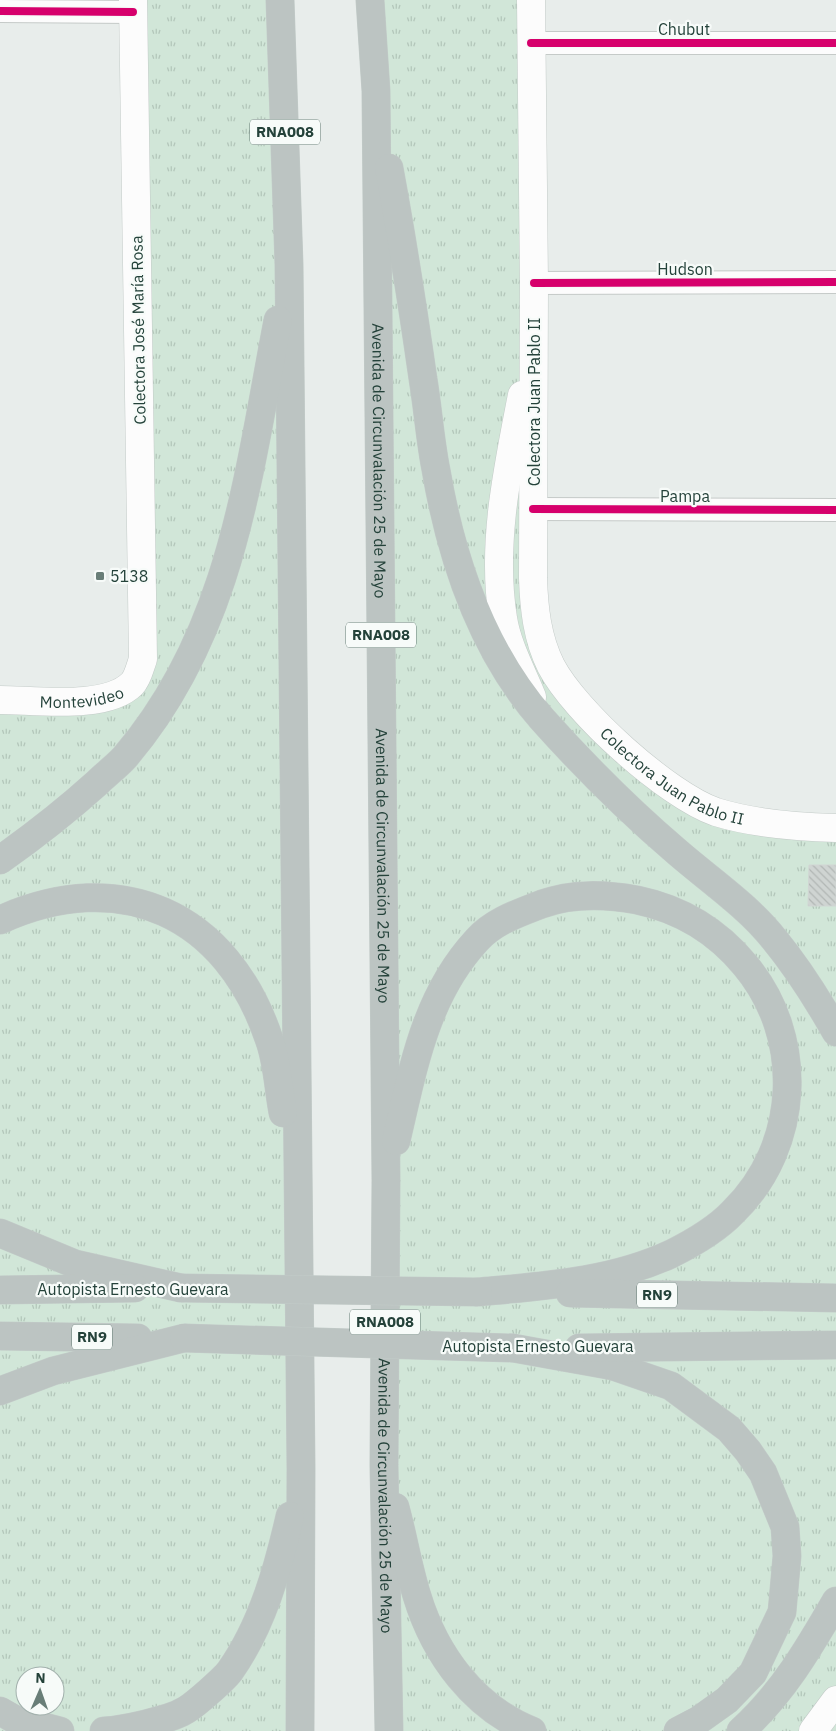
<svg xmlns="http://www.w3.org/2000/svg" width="836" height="1731" font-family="'IBM Plex Sans',sans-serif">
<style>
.grass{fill:url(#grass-tufts);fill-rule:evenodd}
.building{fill:url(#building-back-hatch);stroke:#d1d6d4}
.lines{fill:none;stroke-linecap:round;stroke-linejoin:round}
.street-casing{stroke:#c5cac8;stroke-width:24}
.secondary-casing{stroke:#c3cbc8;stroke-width:29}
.highway-casing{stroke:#c3ccc9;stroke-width:29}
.street{stroke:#fcfcfc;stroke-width:22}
.secondary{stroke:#fcfcfc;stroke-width:28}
.highway{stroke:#bcc4c2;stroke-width:28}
.highway-bridge-casing{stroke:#c3ccc9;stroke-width:29;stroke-linecap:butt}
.highway-bridge{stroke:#bcc4c2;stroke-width:28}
.cycleway-casing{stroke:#f7fbf9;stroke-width:11}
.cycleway{stroke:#d6006c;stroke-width:8}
.poi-dot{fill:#697e78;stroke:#f7fbf9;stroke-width:2}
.labels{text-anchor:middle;stroke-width:4.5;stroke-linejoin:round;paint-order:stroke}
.shield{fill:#f7fbf9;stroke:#637a73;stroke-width:1}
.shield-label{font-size:15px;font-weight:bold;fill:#24423a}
.street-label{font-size:16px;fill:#24423a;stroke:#f7fbf9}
.poi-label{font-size:16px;fill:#24423a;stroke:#f7fbf9;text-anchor:start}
</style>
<defs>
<pattern id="grass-tufts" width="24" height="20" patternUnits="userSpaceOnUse" patternTransform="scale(1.25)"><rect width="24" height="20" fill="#d1e6d8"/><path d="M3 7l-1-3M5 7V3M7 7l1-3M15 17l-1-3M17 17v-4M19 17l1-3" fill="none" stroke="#b3c6ba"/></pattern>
<pattern id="building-back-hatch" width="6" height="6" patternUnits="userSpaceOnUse" patternTransform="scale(1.25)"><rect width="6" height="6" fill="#cfd4d2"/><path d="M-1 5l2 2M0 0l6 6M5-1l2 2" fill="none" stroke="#b2b7b5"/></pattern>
</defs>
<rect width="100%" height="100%" fill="#e8edeb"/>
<path class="grass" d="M133,0H280L300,1731H0V700L134,683ZM25,1676H55V1706H25Z
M370,0H531L533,509L551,666L688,797L836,828V1731H389Z"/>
<path class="building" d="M809,865H836V906H808Z"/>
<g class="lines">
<defs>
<path id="street" d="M0,11L133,12
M531,43H836
M534,283L836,282
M533,509L836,510"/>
<g id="secondary">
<path id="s1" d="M531,0L534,283L533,578C534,608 537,638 551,666C575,712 667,795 716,812C755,824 796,827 836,828"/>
<path d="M522,395C508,467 491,544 503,618C507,645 522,672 532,697"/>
<path id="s2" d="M0,700C36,700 106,710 132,684C138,678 140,667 143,659L133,0"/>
<path d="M813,1731L836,1700"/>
</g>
<g id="highway">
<path d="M280,0L289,265L301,1468L300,1731"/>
<path id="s3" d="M370,0L376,91L386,1180L384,1465L389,1731"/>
<path d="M389,168C402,238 413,309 423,379C428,409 430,440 436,470C451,558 482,650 542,719C584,766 628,810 676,851C708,879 747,905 774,939C797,967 818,1000 836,1032"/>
<path d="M0,860C34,836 66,811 97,783C106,774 117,766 125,757C232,632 248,475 278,320"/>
<path d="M0,920C121,865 227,914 269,1039C278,1063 278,1088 283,1113"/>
<path d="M396,1141C413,1069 425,996 477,940C494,921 519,913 542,904C573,893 604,894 637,900C680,909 717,931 745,965C805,1036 801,1146 733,1212C716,1230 693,1243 671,1254C611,1282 543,1286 478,1292"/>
<path d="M0,1233L75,1264L181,1288"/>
<path d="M0,1290L135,1288"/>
<path d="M570,1293L836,1298"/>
<path d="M0,1336L138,1338"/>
<path d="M513,1348L613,1366L671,1386L729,1429L748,1451L763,1473L785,1527L787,1556L782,1612L753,1673L727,1700L699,1720L678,1731"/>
<path d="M579,1348L836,1345"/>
<path d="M0,1391L53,1371L184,1338"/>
<path d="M395,1507C403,1536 408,1567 417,1596C435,1655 474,1708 532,1731"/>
<path d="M0,1711L14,1719L60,1731"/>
<path d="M104,1731C122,1730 169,1720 184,1711C194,1706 224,1679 230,1671C262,1626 278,1569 290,1516"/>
<path d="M741,1731C782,1694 809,1648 836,1601"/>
</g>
</defs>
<use href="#street" class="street-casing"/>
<use href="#secondary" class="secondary-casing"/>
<use href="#highway" class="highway-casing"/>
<use href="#street" class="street"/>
<use href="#secondary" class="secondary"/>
<use href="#highway" class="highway"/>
<defs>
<path id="highway-bridge" d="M181,1288L478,1292
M184,1338L513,1348"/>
</defs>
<use href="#highway-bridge" class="highway-bridge-casing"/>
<use href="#highway-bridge" class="highway-bridge"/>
<defs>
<path id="cycleway" d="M0,11L133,12
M531,43H836
M534,283L836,282
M533,509L836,510"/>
</defs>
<use href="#cycleway" class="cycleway-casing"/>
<use href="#cycleway" class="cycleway"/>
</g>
<rect class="poi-dot" x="95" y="571" width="10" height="10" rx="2.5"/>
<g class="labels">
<g class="shield">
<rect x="250" y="119.5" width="70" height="25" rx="4"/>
<rect x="346" y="622.5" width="70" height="25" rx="4"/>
<rect x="637" y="1282.5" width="40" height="25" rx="4"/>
<rect x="350" y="1309.5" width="70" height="25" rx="4"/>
<rect x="72" y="1324.5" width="40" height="25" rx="4"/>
</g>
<g class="shield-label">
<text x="285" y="137">RNA008</text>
<text x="381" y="640">RNA008</text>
<text x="657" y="1300">RN9</text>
<text x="385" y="1327">RNA008</text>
<text x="92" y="1342">RN9</text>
</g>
<g class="street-label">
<text x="684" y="35">Chubut</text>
<text x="685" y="275">Hudson</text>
<text transform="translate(138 330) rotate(-91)" y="6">Colectora José María Rosa</text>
<text transform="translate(534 402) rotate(-90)" y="6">Colectora Juan Pablo II</text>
<text dy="6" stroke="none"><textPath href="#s3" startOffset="461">Avenida de Circunvalación 25 de Mayo</textPath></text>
<text x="685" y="502">Pampa</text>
<text dy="6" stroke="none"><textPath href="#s2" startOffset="82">Montevideo</textPath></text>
<text dy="6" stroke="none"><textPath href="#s1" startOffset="836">Colectora Juan Pablo II</textPath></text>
<text dy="6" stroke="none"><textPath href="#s3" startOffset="866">Avenida de Circunvalación 25 de Mayo</textPath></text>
<text x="133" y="1295">Autopista Ernesto Guevara</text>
<text x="538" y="1352">Autopista Ernesto Guevara</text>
<text dy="6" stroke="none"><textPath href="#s3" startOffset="1496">Avenida de Circunvalación 25 de Mayo</textPath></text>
</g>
<g class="poi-label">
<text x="110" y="582">5138</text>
</g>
</g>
<g transform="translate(40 1691) rotate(2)"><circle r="24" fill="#f7fbf9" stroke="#a3b1ad"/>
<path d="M0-4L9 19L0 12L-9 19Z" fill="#697e78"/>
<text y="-8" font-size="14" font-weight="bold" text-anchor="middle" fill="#24423a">N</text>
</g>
</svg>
